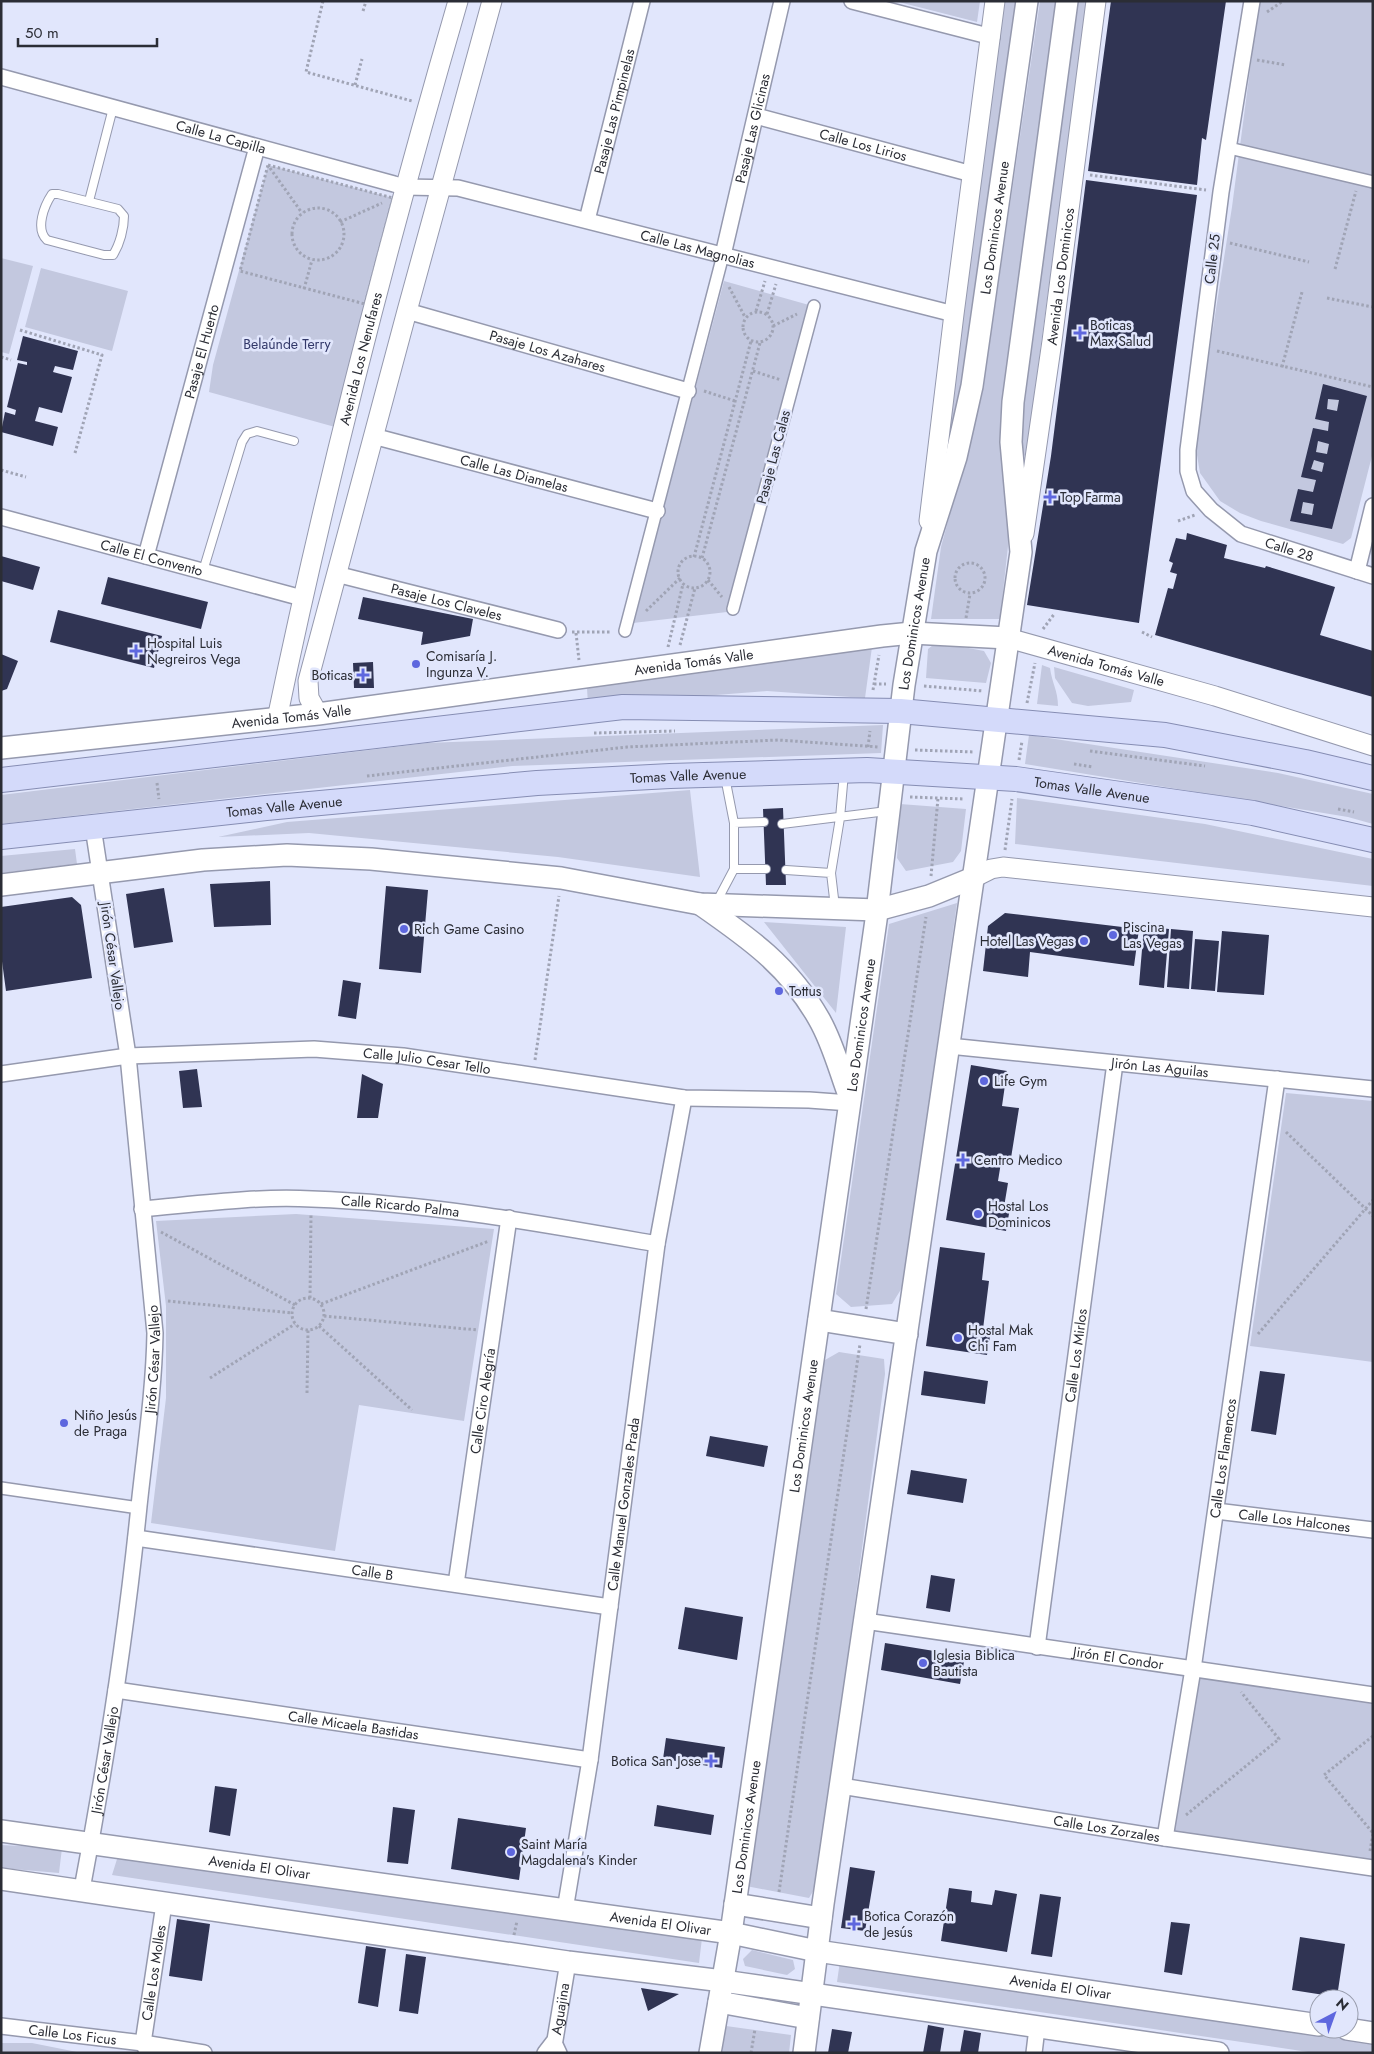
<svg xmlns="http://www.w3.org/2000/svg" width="1374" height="2054" font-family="Jost,sans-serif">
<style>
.green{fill:#c3c8df}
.building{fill:#303453;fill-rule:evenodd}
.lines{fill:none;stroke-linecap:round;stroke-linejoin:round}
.service-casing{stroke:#9599ae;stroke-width:10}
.pedestrian-casing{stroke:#9599ae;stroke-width:14}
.minor-casing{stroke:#9599ae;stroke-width:18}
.tertiary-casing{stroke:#9599ae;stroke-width:21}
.secondary-casing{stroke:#9599ae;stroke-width:24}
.primary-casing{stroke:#868db3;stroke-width:26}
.path{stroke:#a0a4b5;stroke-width:3;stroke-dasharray:2.5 2.5;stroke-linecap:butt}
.service{stroke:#fff;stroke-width:8}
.pedestrian{stroke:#fff;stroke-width:11}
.minor{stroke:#fff;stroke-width:15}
.tertiary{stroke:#fff;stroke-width:19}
.secondary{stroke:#fff;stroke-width:21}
.primary{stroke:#d4dafa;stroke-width:24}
.poi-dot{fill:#5e67de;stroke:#e1e6fc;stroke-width:2}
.labels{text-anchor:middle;stroke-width:5;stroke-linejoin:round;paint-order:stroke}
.street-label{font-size:14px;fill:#2b2d35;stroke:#e1e6fc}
.poi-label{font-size:14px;fill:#2b2d35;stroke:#e1e6fc;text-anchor:start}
.park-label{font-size:14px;fill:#323869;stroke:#e1e6fc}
</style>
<rect width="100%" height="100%" fill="#e1e6fc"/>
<path class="green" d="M895,1H980L977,22Z
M1003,1H1019L963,395L948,455L943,453Z
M1040,1H1060L1002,399V462L1009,537L1000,619H931L941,547L982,395Z
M1077,1H1087L1026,456L1022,455L1023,377Z
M1259,1H1373V452L1351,538L1343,544L1261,521L1240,513L1220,501L1200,473L1195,443L1232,207Z
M268,165L393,198L335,427L209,392L213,365Z
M1,258L33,266L9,354L1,352Z
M41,268L128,291L112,351L25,327Z
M724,281L809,305L727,612L633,623Z
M937,642L984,651L991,663L986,683L926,678L928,649Z
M872,647L865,698L767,691L588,705L587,688L736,664Z
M1042,665L1050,668C1052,683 1058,691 1058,706L1037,704Z
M1054,667L1134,690L1131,702L1088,706L1072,703L1055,678Z
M883,725L881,753L512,766L1,824V795L427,743Z
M1029,735L1278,773L1373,794V824L1348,817L1025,764Z
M690,790L700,877L558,857L309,833L218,837L287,822Z
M1017,798L1205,824L1373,859V886L1015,844Z
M900,804L966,809L961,851L953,862L906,871L897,858Z
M75,849L77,864L1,873V856Z
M957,903L903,1286L892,1304L851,1307L836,1294L889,924Z
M764,922L846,927L836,1013Z
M1286,1093L1373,1101V1362L1250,1346Z
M296,1214L494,1229L464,1421L359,1405L335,1551L151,1523L166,1398V1306L156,1221Z
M839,1352L884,1359L885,1374L818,1883L809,1898L746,1886L818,1364Z
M1193,1669L1373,1695V1868L1165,1838Z
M1,1845L62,1848L59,1873L1,1868Z
M118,1856L702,1938L699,1963L112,1875Z
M752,1950L793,1960L795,1969L787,1975L745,1966L743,1959Z
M840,1961L1373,2037V2053H1315L837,1982Z
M726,2026L791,2035L789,2053H722Z
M1,2043H32L82,2053H1Z"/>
<path class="building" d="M1111,1H1226L1206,140L1202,138L1197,185L1088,171Z
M1086,180L1197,195L1139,623L1027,605L1051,456Z
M23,336L78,351L73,370L55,366L53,372L72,377L62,413L39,407L35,421L58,427L53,446L1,432L5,412L15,415L16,410L7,407L18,363L27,365V362L17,360Z
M1323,384L1367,396L1332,529L1290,521L1298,489L1313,492L1316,480L1301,477L1313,428L1328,431L1329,422L1315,419ZM1328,399L1339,400L1337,411L1327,409ZM1318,441L1329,444L1327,454L1316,452ZM1314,460L1324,463L1322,472L1311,469ZM1303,502L1314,504L1312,515L1301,513Z
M1187,533L1227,545L1224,558L1265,568L1266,566L1335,587L1320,635L1373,651V697L1155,635L1168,588L1173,589L1177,574L1170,572L1173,563L1169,561L1176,538L1186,540Z
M1,556L40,567L33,590L1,581Z
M108,577L208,602L201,629L101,604Z
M363,597L473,619L470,636L421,645L423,632L358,619Z
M58,610L162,636L154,668L50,642Z
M1,654L18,661L7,689L1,691Z
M373,662L374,688H354L353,663Z
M783,808L786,885H766L763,809Z
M270,881L271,925L214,927L210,884Z
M386,886L428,890L421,973L379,969Z
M164,888L173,942L134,948L126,894Z
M72,897L81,905L92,978L6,991L1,954V907Z
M1005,913L1139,929L1134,966L1030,952L1028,977L983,971L988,926Z
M1144,926L1169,929L1164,988L1139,985Z
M1171,929L1193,931L1189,989L1167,987Z
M1222,931L1269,935L1264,995L1217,992Z
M1195,939L1219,941L1215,991L1191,989Z
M343,980L361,983L356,1019L338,1016Z
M971,1065L1007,1071L1002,1106L1019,1108L1011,1158L1002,1156L998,1181L1008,1183L1004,1207L1010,1208L1006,1231L946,1220Z
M197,1069L202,1107L183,1108L179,1071Z
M362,1074L383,1084L378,1118H357Z
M940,1247L985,1253L982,1280L989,1281L983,1329L991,1330L987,1355L926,1346Z
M924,1371L988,1381L985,1404L921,1395Z
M1260,1371L1285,1374L1276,1435L1251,1431Z
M710,1436L768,1446L764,1467L706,1456Z
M911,1470L967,1479L963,1503L907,1494Z
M931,1575L955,1579L950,1612L926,1608Z
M685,1607L743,1617L737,1660L678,1649Z
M885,1643L965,1656L960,1684L881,1670Z
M666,1738L725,1747L722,1768L663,1759Z
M215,1786L237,1789L230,1836L209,1832Z
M657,1805L714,1815L711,1835L654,1826Z
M393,1807L415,1810L408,1864L387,1862Z
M458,1818L526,1828L519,1880L451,1869Z
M850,1867L875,1871L865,1931L841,1928Z
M949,1888L972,1891L971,1902L992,1905L995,1890L1017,1894L1007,1952L941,1941Z
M1040,1894L1061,1897L1052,1957L1031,1954Z
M177,1919L210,1924L202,1981L169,1976Z
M1171,1922L1190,1924L1182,1975L1164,1972Z
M1300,1937L1345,1944L1337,1997L1292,1990Z
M366,1946L386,1949L378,2007L358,2003Z
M406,1954L426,1957L418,2014L399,2011Z
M641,1988L679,1994L648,2011Z
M928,2025L944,2028L940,2053H923Z
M832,2029L852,2032L848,2053H828Z
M964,2030L981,2033L978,2053H960Z"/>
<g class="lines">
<defs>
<path id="service" d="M52,194H58L118,209L124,216C124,228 120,244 113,255H104L47,240C35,229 44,206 52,194Z
M89,201L113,108
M203,571L242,442L247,434L257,431L294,441
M725,777L734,823V869
M734,823L764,822
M782,824L887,811
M786,870L831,873
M716,903L734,869H766
M835,907L831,873L840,818L844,773"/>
<path id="pedestrian" d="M1229,148L1373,182
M733,609L814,306
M625,631L723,255
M1,1488L139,1508
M555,2040L561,2053"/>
<g id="minor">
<path d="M852,1L992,37"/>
<path id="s1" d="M1252,1L1221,192L1188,450V471L1194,491L1211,510L1241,534L1373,576"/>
<path id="s2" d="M1,77L394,184L404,187L458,188L954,314"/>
<path id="s3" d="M756,116L972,174"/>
<path id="s4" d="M587,220L642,1"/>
<path id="s5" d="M723,255L782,1"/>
<path id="s6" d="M407,311L688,391"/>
<path id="s7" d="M373,436L657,511"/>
<path id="s8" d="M1,517L302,598"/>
<path id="s9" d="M146,556L257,147"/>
<path d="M1357,571L1373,506"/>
<path id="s10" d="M336,574L558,630"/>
<path id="s11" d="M949,1046L1373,1089"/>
<path id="s12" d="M1,1074L128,1056L314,1049L403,1056L684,1098L809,1100L850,1103"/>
<path id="s13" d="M142,1209C198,1204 255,1196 312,1199C428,1203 543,1224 657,1244"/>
<path id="s14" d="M1216,1511L1373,1530"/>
<path id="s15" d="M136,1538L610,1607"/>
<path id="s16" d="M456,1584L509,1218"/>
<path id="s17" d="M865,1621L1373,1695"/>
<path id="s18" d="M1037,1647L1115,1063"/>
<path id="s19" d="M116,1690L590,1760"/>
<path id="s20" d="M841,1786L1165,1838L1373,1868"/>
<path id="s21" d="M1165,1838L1193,1669L1277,1079"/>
<path id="s22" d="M82,1889C106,1763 126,1635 139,1506C145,1449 154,1391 155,1333L128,1056L93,827"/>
<path id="s23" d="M565,1910L590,1760L657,1244L684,1098"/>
<path id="s24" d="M1,2026L143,2043L204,2053"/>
<path id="s25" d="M147,2051L143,2043L164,1904"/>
<path id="s26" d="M545,2053L555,2040L568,1962"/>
<path d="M1034,2053L1037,2028"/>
</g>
<g id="tertiary">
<path d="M929,521L954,314L995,1"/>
<path id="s27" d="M1024,534L1052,341L1096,1"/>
<path id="s28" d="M1008,638L1215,696L1373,746"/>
<path d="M318,714L309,698L308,681L407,311L492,1"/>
<path id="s29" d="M277,719C327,478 389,238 458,1"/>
<path d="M973,878L991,869L1003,867L1373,907"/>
</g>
<g id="secondary">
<path id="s30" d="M1,748L318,714L882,636L912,633L1008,638"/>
<path d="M1,885L203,860L287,855L371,859L561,878L700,904L877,910L929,896L973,878"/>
<path d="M700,904C749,938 789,966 819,1019C833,1043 840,1072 850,1098"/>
<path d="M819,1320L907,1334"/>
<path id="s31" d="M1,1831L731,1933L817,1951L1319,2025"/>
<path d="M1,1879L568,1962L723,1981L1218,2053"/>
<path d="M735,1904L821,1918"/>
<path d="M719,2002L808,2018"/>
<path d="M1347,2029L1373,2033"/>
<path id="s32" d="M710,2053L731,1933L876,920L904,685L926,551L956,457L972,386L1027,1"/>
<path d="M804,2053L823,1904L1021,552L1011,442L1013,402L1067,1"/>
</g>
<g id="primary">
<path d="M1,780L623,707L900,711L1165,735L1305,762L1373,778"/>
<path id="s33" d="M1,837L266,808L537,783L670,776L867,770L1016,779L1253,813L1373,840"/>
</g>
</defs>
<use href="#service" class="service-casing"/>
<use href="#pedestrian" class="pedestrian-casing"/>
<use href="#minor" class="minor-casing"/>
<use href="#tertiary" class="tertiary-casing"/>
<use href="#secondary" class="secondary-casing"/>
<use href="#primary" class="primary-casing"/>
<path class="path" d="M323,1L306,72L412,101
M363,11L366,1
M1267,12L1283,1
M1257,60L1286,65
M355,85L362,59
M268,165L393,198L365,304L240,271Z
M270,168L302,213
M1090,175L1206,190
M292 234a26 26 0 1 1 52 0a26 26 0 1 1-52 0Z
M340,222L382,203
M1230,243L1309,262
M1335,269L1356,191
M729,287L745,317
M304,289L312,260
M1327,298L1373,307
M756,311L765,281
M743 327a15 15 0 1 1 30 0a15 15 0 1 1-30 0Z
M767,314L776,284
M773,326L797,314
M20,330L102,355L75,453
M1217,351L1373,387
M1,357L11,360
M1282,367L1302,292
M753,371L781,380
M704,391L735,401
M1,470L26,477
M1178,521L1195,515
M678 572a16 16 0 1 1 32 0a16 16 0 1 1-32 0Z
M694,557L751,341
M702,558L760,343
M955 578a15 15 0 1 1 30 0a15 15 0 1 1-30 0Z
M708,580L722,597
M646,611L680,578
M966,618L970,594
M1043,629L1055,613
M572,632H611
M1142,632L1152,637
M576,633L579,660
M680,645L695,588
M668,647L683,584
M874,684H886
M924,686L983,691
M873,690L879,655
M1027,703L1035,663
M594,733L675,731
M868,747L870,731
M915,750L974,752
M1090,751L1205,766
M1019,760L1022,741
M1074,764L1093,767
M367,776L627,747L778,740L879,747
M157,783L159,799
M910,797L964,799
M1338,809L1354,812
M1005,850L1012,799
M931,876L938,798
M535,1060L559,896
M1286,1132L1373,1216
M161,1232L295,1305
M292 1314a16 16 0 1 1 32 0a16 16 0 1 1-32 0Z
M310,1298L311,1214
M168,1301L292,1313
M321,1304L489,1241
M866,1309L926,917
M324,1316L478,1330
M319,1326L412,1410
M1258,1334L1373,1200
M210,1378L295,1324
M307,1393L308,1330
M1373,1736L1324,1775L1373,1833
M1186,1815L1279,1739L1241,1692
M1370,1851L1373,1834
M779,1892L860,1344
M514,1935L517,1921
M751,2053L755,2029"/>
<use href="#service" class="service"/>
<use href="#pedestrian" class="pedestrian"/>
<use href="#minor" class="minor"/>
<use href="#tertiary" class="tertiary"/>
<use href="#secondary" class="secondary"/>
<use href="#primary" class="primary"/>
</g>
<g class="poi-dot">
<path d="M1077.5 325.5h5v5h5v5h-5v5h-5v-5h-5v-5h5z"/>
<path d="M1047.5 489.5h5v5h5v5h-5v5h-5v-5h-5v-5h5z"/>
<path d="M133.5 643.5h5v5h5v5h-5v5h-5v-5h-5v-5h5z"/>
<circle cx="416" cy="664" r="5"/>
<path d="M360.5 667.5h5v5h5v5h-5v5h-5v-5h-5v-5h5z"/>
<circle cx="404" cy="929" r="5"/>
<circle cx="1113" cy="935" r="5"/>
<circle cx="1084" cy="941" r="5"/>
<circle cx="779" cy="991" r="5"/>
<circle cx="984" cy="1081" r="5"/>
<path d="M960.5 1152.5h5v5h5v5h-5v5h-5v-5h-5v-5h5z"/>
<circle cx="978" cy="1214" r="5"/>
<circle cx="958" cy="1338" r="5"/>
<circle cx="64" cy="1423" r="5"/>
<circle cx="923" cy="1663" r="5"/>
<path d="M708.5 1753.5h5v5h5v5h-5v5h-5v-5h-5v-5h5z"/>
<circle cx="511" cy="1852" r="5"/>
<path d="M851.5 1916.5h5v5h5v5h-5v5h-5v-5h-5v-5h5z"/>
</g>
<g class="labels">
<g class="street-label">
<text dy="5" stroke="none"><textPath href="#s4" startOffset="112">Pasaje Las Pimpinelas</textPath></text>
<text dy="5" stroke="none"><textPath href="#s5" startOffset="130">Pasaje Las Glicinas</textPath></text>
<text dy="5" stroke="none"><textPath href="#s2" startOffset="228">Calle La Capilla</textPath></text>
<text dy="5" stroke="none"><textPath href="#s3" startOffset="111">Calle Los Lirios</textPath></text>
<text dy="5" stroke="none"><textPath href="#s32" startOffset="1849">Los Dominicos Avenue</textPath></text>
<text dy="5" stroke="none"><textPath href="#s2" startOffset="719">Calle Las Magnolias</textPath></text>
<text transform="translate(1212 259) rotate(-83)" y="5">Calle 25</text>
<text dy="5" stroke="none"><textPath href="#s27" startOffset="260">Avenida Los Dominicos</textPath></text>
<text dy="5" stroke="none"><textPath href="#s9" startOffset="212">Pasaje El Huerto</textPath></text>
<text dy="5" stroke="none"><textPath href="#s6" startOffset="146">Pasaje Los Azahares</textPath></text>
<text dy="5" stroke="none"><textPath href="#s29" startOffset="370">Avenida Los Nenufares</textPath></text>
<text transform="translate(773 457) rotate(-75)" y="5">Pasaje Las Calas</text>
<text dy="5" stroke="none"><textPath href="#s7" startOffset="146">Calle Las Diamelas</textPath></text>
<text dy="5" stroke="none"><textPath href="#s1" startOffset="610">Calle 28</textPath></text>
<text dy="5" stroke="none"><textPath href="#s8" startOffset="156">Calle El Convento</textPath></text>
<text dy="5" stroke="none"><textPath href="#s10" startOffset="114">Pasaje Los Claveles</textPath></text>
<text dy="5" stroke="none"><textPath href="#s32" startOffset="1444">Los Dominicos Avenue</textPath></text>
<text dy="5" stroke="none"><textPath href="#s30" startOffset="698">Avenida Tomás Valle</textPath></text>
<text dy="5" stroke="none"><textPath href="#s28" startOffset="102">Avenida Tomás Valle</textPath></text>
<text dy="5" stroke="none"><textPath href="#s30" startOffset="292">Avenida Tomás Valle</textPath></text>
<text dy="5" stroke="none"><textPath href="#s33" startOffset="690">Tomas Valle Avenue</textPath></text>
<text dy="5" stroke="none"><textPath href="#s33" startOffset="1095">Tomas Valle Avenue</textPath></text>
<text dy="5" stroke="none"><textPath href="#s33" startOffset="285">Tomas Valle Avenue</textPath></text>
<text transform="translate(113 956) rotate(82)" y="5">Jirón César Vallejo</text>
<text dy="5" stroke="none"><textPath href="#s32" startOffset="1039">Los Dominicos Avenue</textPath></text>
<text dy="5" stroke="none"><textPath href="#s12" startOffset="428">Calle Julio Cesar Tello</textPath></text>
<text dy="5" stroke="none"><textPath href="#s11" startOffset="212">Jirón Las Aguilas</textPath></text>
<text dy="5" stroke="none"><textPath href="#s13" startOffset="259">Calle Ricardo Palma</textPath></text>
<text dy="5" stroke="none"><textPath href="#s18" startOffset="294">Calle Los Mirlos</textPath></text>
<text dy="5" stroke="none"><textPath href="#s22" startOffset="535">Jirón César Vallejo</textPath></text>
<text dy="5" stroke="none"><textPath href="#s16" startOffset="185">Calle Ciro Alegría</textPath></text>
<text dy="5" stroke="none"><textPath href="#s32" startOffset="634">Los Dominicos Avenue</textPath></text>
<text dy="5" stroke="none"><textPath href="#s21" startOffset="384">Calle Los Flamencos</textPath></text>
<text dy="5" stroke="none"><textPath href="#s23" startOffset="410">Calle Manuel Gonzales Prada</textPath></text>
<text dy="5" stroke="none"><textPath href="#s14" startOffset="79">Calle Los Halcones</textPath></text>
<text dy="5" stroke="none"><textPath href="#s15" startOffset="239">Calle B</textPath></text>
<text dy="5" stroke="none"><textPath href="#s17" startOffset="256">Jirón El Condor</textPath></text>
<text dy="5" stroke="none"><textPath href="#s19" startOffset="240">Calle Micaela Bastidas</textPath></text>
<text dy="5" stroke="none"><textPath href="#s22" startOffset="131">Jirón César Vallejo</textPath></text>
<text dy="5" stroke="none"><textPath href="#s32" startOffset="229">Los Dominicos Avenue</textPath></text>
<text dy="5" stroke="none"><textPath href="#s20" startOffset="269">Calle Los Zorzales</textPath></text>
<text dy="5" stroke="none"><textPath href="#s31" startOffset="261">Avenida El Olivar</textPath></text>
<text dy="5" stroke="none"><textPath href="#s31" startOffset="666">Avenida El Olivar</textPath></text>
<text dy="5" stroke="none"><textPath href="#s25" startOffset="80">Calle Los Molles</textPath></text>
<text dy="5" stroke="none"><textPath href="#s31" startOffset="1071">Avenida El Olivar</textPath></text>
<text dy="5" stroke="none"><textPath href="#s26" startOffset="48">Aguajina</textPath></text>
<text dy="5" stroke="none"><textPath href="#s24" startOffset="72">Calle Los Ficus</textPath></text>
</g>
<g class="poi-label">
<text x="1090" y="330">Boticas<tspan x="1090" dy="16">Max Salud</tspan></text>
<text x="1060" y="502">Top Farma</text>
<text x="147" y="648">Hospital Luis<tspan x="147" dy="16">Negreiros Vega</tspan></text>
<text x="426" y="661">Comisaría J.<tspan x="426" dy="16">Ingunza V.</tspan></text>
<text x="353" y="680" text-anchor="end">Boticas</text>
<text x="1123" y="932">Piscina<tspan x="1123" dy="16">Las Vegas</tspan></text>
<text x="414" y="934">Rich Game Casino</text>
<text x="1074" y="946" text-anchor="end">Hotel Las Vegas</text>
<text x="789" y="996">Tottus</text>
<text x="994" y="1086">Life Gym</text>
<text x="974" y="1165">Centro Medico</text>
<text x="988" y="1211">Hostal Los<tspan x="988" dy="16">Dominicos</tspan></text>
<text x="968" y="1335">Hostal Mak<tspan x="968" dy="16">Chi Fam</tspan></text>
<text x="74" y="1420">Niño Jesús<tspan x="74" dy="16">de Praga</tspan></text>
<text x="933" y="1660">Iglesia Biblica<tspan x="933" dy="16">Bautista</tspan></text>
<text x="701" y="1766" text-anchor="end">Botica San Jose</text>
<text x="521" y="1849">Saint María<tspan x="521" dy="16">Magdalena's Kinder</tspan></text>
<text x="864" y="1921">Botica Corazón<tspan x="864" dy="16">de Jesús</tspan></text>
</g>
<g class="park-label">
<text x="287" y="349">Belaúnde Terry</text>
</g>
</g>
<rect width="1374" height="2054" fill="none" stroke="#2b2d35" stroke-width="5"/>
<g transform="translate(1334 2014) rotate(41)"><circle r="24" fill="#e1e6fc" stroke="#989cac"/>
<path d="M0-4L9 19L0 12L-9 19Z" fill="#5e67de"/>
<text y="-8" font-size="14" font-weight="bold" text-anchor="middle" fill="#2b2d35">N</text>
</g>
<path d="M18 38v8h139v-8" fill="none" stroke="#2b2d35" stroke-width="2.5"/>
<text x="25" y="38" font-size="15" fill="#2b2d35" stroke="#e1e6fc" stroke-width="4" paint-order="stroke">50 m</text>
</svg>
